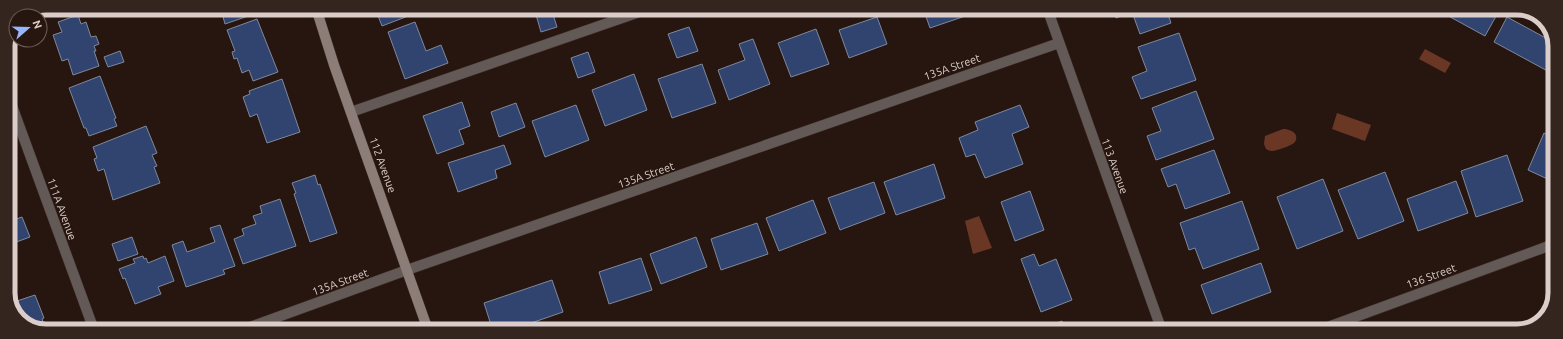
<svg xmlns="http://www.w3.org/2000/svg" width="1563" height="339" font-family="Ubuntu,sans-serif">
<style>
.water{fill:#6a3725}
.building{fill:#30446f;stroke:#7f889b}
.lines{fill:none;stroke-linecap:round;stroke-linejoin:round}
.service-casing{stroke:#40302a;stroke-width:11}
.minor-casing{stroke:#40302a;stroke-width:11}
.secondary-casing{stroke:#40302a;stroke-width:11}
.service{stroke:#635956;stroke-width:10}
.minor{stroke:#635956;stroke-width:10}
.secondary{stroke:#8c7d78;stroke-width:10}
.labels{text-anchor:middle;stroke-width:3;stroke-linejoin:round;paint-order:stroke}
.street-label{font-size:11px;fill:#dbceca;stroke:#271610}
.rim{fill:none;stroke:#dbceca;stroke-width:5}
</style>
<rect width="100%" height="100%" fill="#271610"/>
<path class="water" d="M1425,49L1451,63L1445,73L1419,59Z
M1337,113L1371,125L1365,141L1332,129Z
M1283,129C1290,129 1300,133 1295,142C1293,145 1276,151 1272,151C1270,151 1268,150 1266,149L1264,144L1265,136Z
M979,216L992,248L973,254L965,221Z"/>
<path class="building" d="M215,8H255L257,13L225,24L222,13L218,14Z
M375,8H429L382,26Z
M534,8H551L557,27L541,32Z
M923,8H982L983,10L930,28Z
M1113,8L1166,9L1171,23L1140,34L1132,12L1116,18Z
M1446,9H1500L1485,36L1443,13Z
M78,15L81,24L86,22L91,37L96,36L99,44L94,46L96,51H94L99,66L73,75L68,59L62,61L53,35L62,32L58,22Z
M877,17L887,44L849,58L839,30Z
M1507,17L1555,43V75L1494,42Z
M257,19L278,72L253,81L249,70L242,73L237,58L234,59L232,52L235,51L227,30Z
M415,22L426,51L441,45L448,63L405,79L388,32Z
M689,27L698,51L677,58L668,34Z
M816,29L829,64L791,77L778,43Z
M1179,33L1196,80L1141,99L1132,77L1147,71L1138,47Z
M753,39L770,84L729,100L718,70L745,60L739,44Z
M120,51L124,62L108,67L104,57Z
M588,52L595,72L578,78L571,58Z
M702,64L716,103L672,118L658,79Z
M634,74L647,110L605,126L592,90Z
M100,76L116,118L114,119L117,126L89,136L86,128H84L69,88Z
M282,79L300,132L267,143L257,114L250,117L243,97L250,94L249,91Z
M1196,91L1214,139L1156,160L1147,136L1161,131L1152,108Z
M462,102L470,126L459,130L464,144L437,154L423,116Z
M516,103L525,127L499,137L491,112Z
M576,105L589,140L545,157L532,121Z
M1020,105L1029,127L1012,134L1023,164L985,178L975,154L966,157L959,138L978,130L975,122Z
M146,126L157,153L152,155L157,166L154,167L160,183L113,200L104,169L98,171L94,159L97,158L93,147Z
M1544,133L1555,138L1554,182L1528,170Z
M504,145L511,164L495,170L497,178L458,192L448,163Z
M1214,150L1230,193L1185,209L1176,184L1168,187L1161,169Z
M1507,155L1523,201L1476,217L1461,171Z
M934,164L945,198L896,215L884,182Z
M1385,172L1404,221L1358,239L1338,190Z
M315,175L318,185L320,184L337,233L310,242L294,194L296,193L292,183Z
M1323,179L1343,231L1297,249L1277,197Z
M1456,181L1468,213L1418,231L1407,199Z
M874,182L885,213L840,230L828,198Z
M1030,191L1044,230L1015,241L1001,202Z
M280,199L296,246L243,264L234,239L244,235L242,229L256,224L253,216L262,213L260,206Z
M813,200L826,233L779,251L766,218Z
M1242,201L1259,249L1203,269L1195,248L1189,250L1180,223Z
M22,217L30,237L8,245V222Z
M757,223L768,254L721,270L711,239Z
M220,225L235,266L223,270L225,274L186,287L172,245L183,241L187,252L215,242L210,228Z
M132,237L138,254L118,261L112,244Z
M696,237L707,267L661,284L650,254Z
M1034,254L1039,266L1056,259L1072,300L1041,312L1021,259Z
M143,256L144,259L146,258L148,263L165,256L174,281L158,287L161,294L135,304L125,278L123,279L119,269L135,263L133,259Z
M641,258L652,290L609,304L599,272Z
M1261,263L1271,292L1212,314L1201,285Z
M552,280L563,312L508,331H493L484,303Z
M35,295L44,318L42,319L46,330H39L18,318L11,303Z
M1543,320L1542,322L1516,331V330Z
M1062,321L1066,331H1040V329Z"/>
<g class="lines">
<defs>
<path id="service" d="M351,112L651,8"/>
<path id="minor" d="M1047,8L1162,331
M8,95L94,330
M242,330L407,270L1059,43
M1317,331L1554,244"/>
<path id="secondary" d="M316,8L334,65L428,330"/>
</defs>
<use href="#service" class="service-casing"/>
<use href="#minor" class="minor-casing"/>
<use href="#secondary" class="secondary-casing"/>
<use href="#service" class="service"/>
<use href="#minor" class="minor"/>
<use href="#secondary" class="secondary"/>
</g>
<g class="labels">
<g class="street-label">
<text transform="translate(952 67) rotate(-19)" y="4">135A Street</text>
<text transform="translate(383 165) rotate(70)" y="4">112 Avenue</text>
<text transform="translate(1115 166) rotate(70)" y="4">113 Avenue</text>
<text transform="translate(646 175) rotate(-19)" y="4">135A Street</text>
<text transform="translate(62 209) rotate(70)" y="4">111A Avenue</text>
<text transform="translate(1431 276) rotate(-20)" y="4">136 Street</text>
<text transform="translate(340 282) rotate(-20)" y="4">135A Street</text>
</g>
</g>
<path d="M0 0H1563V339H0ZM46 15H1517A31 31 0 0 1 1548 46V293A31 31 0 0 1 1517 324H46A31 31 0 0 1 15 293V46A31 31 0 0 1 46 15Z" fill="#35251f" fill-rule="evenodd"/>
<path class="rim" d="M46 15H1517A31 31 0 0 1 1548 46V293A31 31 0 0 1 1517 324H46A31 31 0 0 1 15 293V46A31 31 0 0 1 46 15Z"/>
<g transform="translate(28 28) rotate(70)"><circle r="19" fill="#271610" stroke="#6f605a"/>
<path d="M0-3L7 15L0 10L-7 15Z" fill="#95b6fd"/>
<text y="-6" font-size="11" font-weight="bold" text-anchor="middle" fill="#dbceca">N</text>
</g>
</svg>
